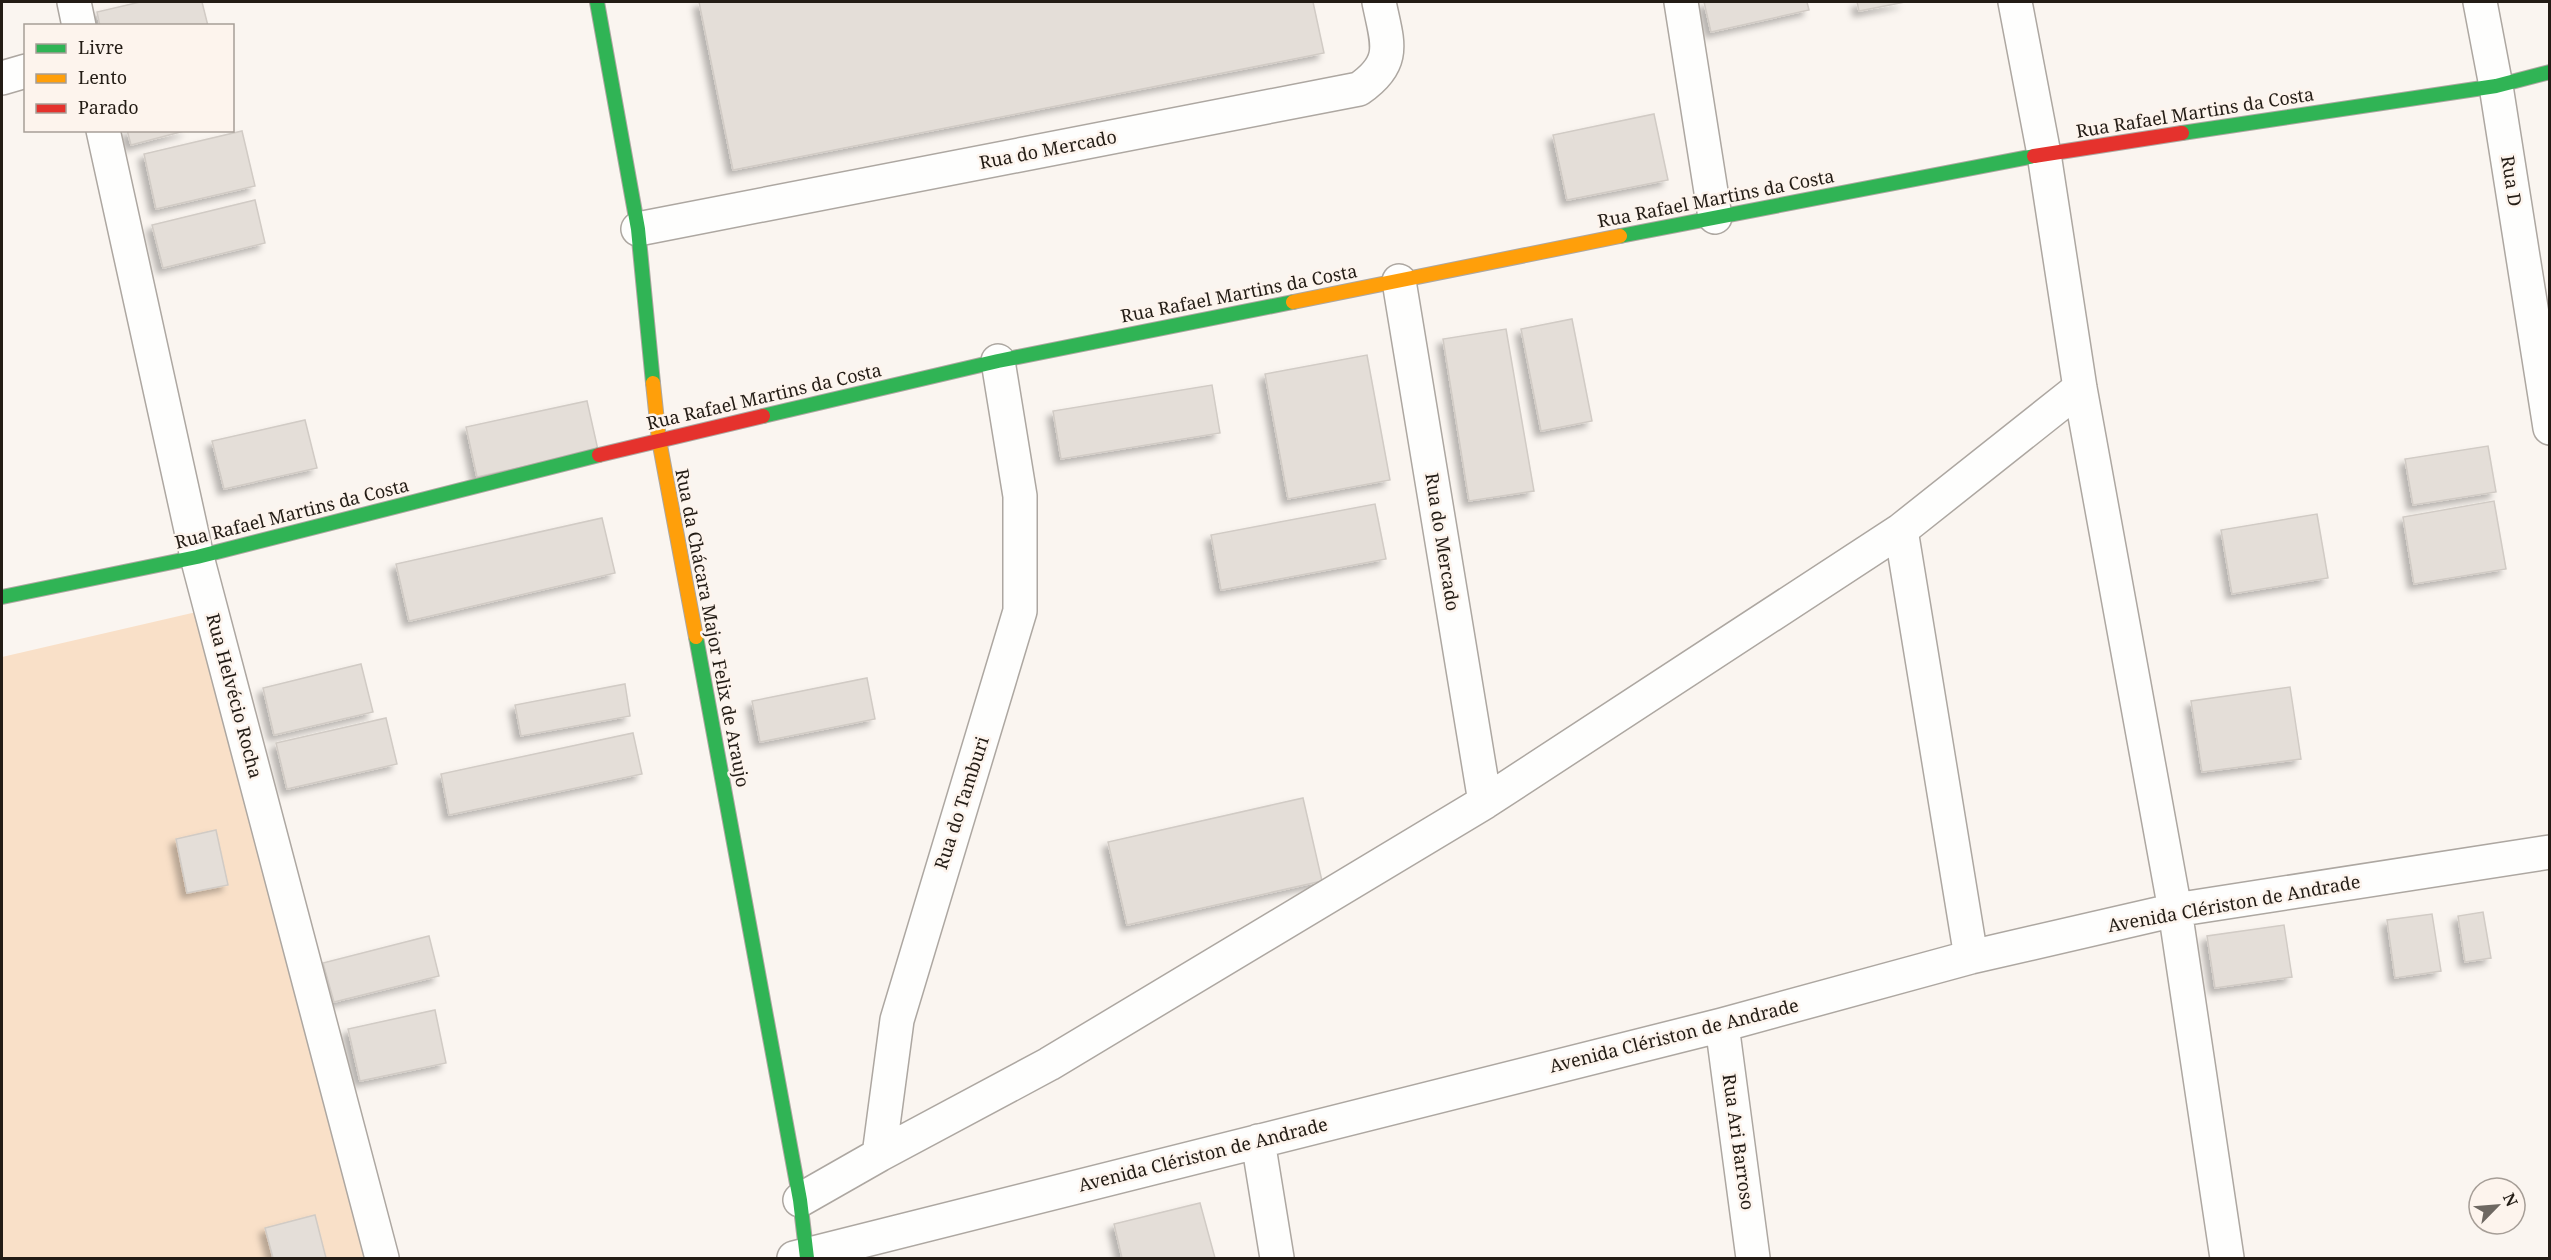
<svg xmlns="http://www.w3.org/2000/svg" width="2551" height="1260" font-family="'Noto Serif',serif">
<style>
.green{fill:#f9e0c8}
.building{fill:#e4ded8;stroke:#d1cbc5;stroke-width:1.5;filter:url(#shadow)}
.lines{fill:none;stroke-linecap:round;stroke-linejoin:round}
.street-casing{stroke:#ada7a1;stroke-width:36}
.fast-casing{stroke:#ada7a1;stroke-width:16}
.slow-casing{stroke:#ada7a1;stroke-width:16}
.jam-casing{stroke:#ada7a1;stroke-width:16}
.street{stroke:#fefefd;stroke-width:33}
.fast{stroke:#30b455;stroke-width:14}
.slow{stroke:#ff9f0a;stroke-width:14}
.jam{stroke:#e5322d;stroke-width:14}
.labels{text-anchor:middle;stroke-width:5;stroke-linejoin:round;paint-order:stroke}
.street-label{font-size:18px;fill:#231c15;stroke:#fdf4ed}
</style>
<defs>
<filter id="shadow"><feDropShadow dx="-5.5" dy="5.5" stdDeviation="3" flood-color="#0004"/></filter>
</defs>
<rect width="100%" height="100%" fill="#faf5f0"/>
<path class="green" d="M205,610L371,1258H2V657Z"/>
<path class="building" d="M140,2H202L208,26H100L97,12Z
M699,2H1313L1324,53L733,170Z
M1704,2H1807L1809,10L1711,32Z
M1857,2H1905L1859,11Z
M1654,114L1668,180L1567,200L1553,135Z
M127,130H188L131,145Z
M242,131L255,186L156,209L144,154Z
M255,200L265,243L163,268L152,225Z
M1572,319L1592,421L1541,431L1521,329Z
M1506,329L1534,491L1469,501L1443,339Z
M1367,355L1390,480L1288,499L1265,374Z
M1212,385L1220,433L1061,459L1053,411Z
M587,401L598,450L477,477L466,427Z
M305,420L317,468L224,489L212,441Z
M2488,446L2496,492L2413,505L2405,459Z
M2494,501L2506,569L2414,584L2403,517Z
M1375,504L1386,559L1221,590L1211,535Z
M2317,514L2328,578L2232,594L2221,530Z
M602,518L615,573L409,621L396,564Z
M361,664L373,712L274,735L263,688Z
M867,678L875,719L760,742L752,701Z
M625,684L630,716L521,736L515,705Z
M2290,687L2301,759L2202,772L2191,701Z
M386,718L397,764L287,789L276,743Z
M633,733L642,774L449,815L441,774Z
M1303,798L1322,881L1127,925L1108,842Z
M216,830L228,885L187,893L176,839Z
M2483,912L2491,958L2465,962L2458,916Z
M2432,914L2441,971L2395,978L2387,920Z
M2284,925L2292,977L2215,988L2207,936Z
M429,936L439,976L334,1002L323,963Z
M435,1010L446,1063L360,1081L348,1029Z
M1200,1203L1215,1258H1122L1114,1224Z
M315,1215L326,1258H273L265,1228Z"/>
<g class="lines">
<defs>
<path id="street" d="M74,2L79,26
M1681,2L1715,217
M2015,2L2044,154L2080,388L2175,910L2227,1258
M2480,2L2496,86L2550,428
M2,78L26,71
M103,130L197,557L382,1258
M638,229L1359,89C1398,62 1387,42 1379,2
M1399,281L1485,802
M1971,957L1901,530L2080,388
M1722,1025L1753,1258
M1258,1141L1277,1258
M879,1155L1049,1064L1485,802L1901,530
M800,1200L879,1155L897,1020L1020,611V496L998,361
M794,1258L1722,1025L1971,957L2175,910L2550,852"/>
<path id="fast" d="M597,2L638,229L653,383
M2182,133L2496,86L2550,72
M1620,236L2034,156
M763,416L998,361L1293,302
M2,597L197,557L599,455
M696,637L800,1200L807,1258"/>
<path id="slow" d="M1293,302L1620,236
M653,383L659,440L696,637"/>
<path id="jam" d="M2034,156L2182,133
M599,455L763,416"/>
</defs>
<use href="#street" class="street-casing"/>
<use href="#fast" class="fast-casing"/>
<use href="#slow" class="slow-casing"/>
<use href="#jam" class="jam-casing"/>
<use href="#street" class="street"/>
<use href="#fast" class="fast"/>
<use href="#slow" class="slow"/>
<use href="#jam" class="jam"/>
</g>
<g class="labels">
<g class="street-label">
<text transform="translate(2195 113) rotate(-9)" y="6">Rua Rafael Martins da Costa</text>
<text transform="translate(1048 150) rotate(-11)" y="6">Rua do Mercado</text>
<text transform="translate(2511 181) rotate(81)" y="6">Rua D</text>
<text transform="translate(1716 199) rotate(-11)" y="6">Rua Rafael Martins da Costa</text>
<text transform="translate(1239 294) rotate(-11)" y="6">Rua Rafael Martins da Costa</text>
<text transform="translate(764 397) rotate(-13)" y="6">Rua Rafael Martins da Costa</text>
<text transform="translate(292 514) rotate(-14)" y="6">Rua Rafael Martins da Costa</text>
<text transform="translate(1442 542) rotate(81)" y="6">Rua do Mercado</text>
<text transform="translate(712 628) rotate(79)" y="6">Rua da Chácara Major Felix de Araujo</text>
<text transform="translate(234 696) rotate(75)" y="6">Rua Helvécio Rocha</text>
<text transform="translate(962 803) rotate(-72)" y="6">Rua do Tamburi</text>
<text transform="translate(2234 904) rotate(-10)" y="6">Avenida Clériston de Andrade</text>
<text transform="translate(1674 1036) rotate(-14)" y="6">Avenida Clériston de Andrade</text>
<text transform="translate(1738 1142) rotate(82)" y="6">Rua Ari Barroso</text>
<text transform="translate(1203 1155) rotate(-14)" y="6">Avenida Clériston de Andrade</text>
</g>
</g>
<rect width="2551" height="1260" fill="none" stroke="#231c15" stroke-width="6"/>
<rect x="24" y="24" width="210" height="108" fill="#fdf4ed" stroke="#a69e97" stroke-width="1.5"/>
<rect x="36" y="44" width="30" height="9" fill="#30b455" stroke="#a69e97" stroke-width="1.5"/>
<text x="78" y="54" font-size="18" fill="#231c15">Livre</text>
<rect x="36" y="74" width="30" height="9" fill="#ff9f0a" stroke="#a69e97" stroke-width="1.5"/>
<text x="78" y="84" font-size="18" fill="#231c15">Lento</text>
<rect x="36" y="104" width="30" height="9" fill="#e5322d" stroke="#a69e97" stroke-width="1.5"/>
<text x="78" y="114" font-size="18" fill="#231c15">Parado</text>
<g transform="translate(2497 1206) rotate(65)"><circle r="28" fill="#fdf4ed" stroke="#a69e97" stroke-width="1.5"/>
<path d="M0-4.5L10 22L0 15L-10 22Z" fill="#6e6862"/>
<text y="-9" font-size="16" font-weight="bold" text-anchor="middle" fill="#231c15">N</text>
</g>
</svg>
